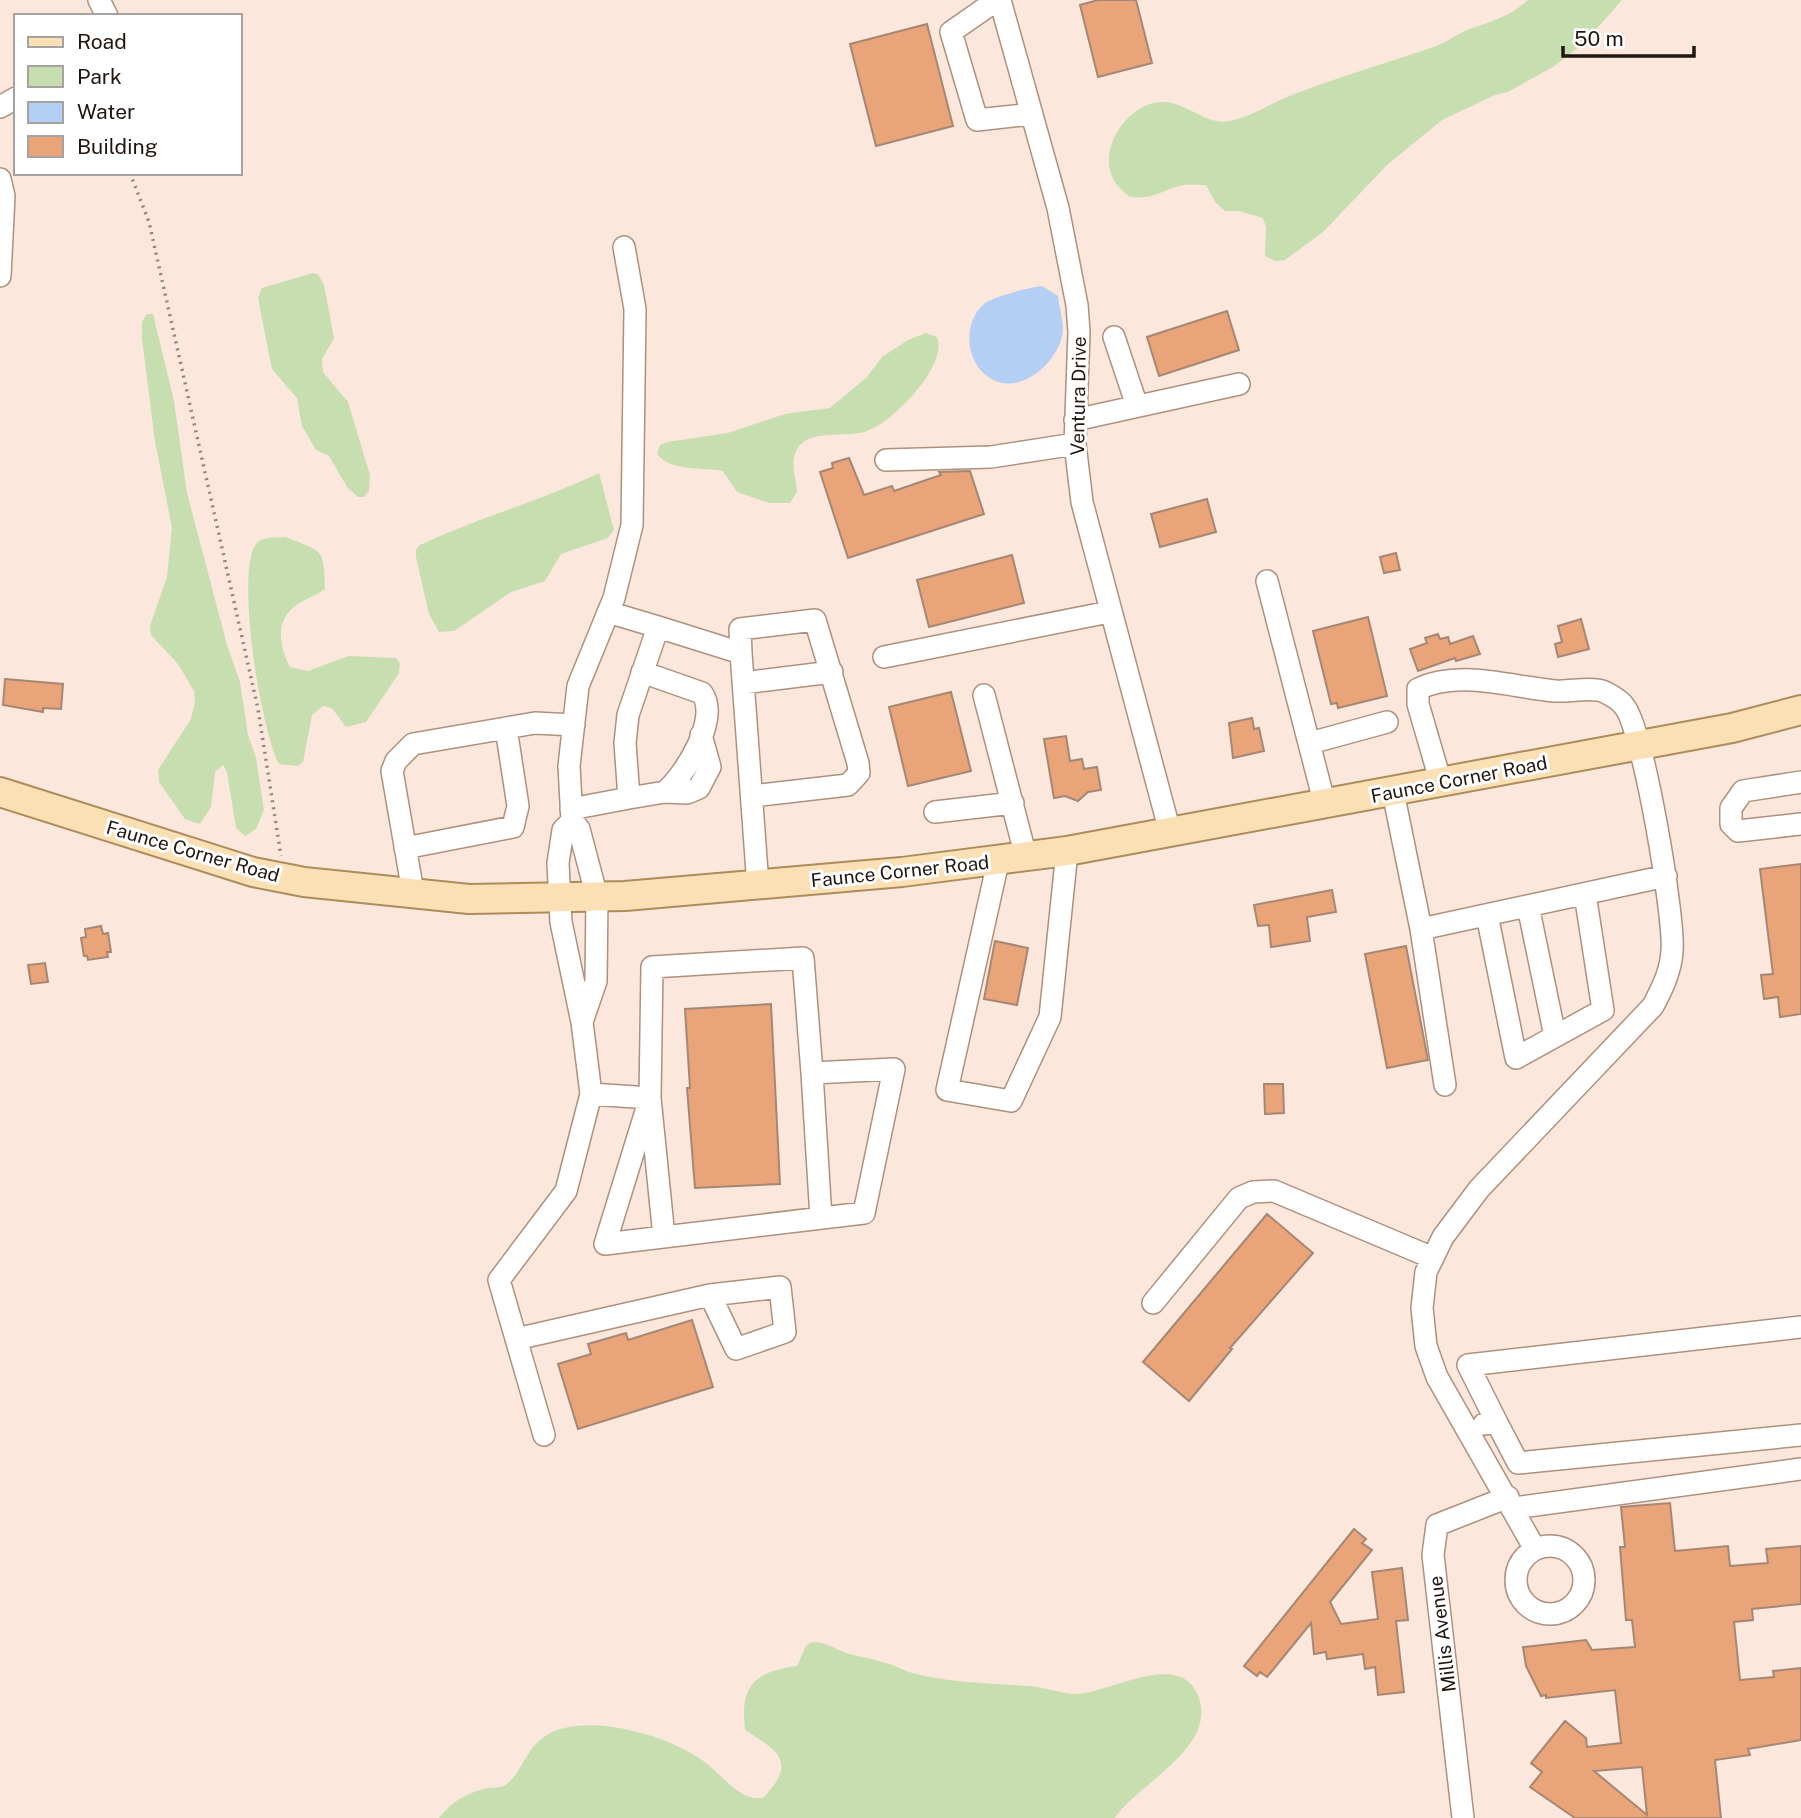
<svg xmlns="http://www.w3.org/2000/svg" width="1801" height="1818" font-family="'Public Sans',sans-serif">
<style>
.green{fill:#c7deb0}
.water{fill:#b3d0f4}
.building{fill:#e9a479;stroke:#a58774;stroke-width:2;fill-rule:evenodd}
.lines{fill:none;stroke-linecap:round;stroke-linejoin:round}
.minor-casing{stroke:#af907d;stroke-width:24}
.major-casing{stroke:#ad8c5b;stroke-width:32}
.path{stroke:#938379;stroke-width:3.5;stroke-dasharray:2 5;stroke-linecap:butt}
.minor{stroke:#fff;stroke-width:21}
.major{stroke:#fbe0b5;stroke-width:28}
.labels{text-anchor:middle;stroke-width:6;stroke-linejoin:round;paint-order:stroke}
.street-label{font-size:19px;fill:#21160f;stroke:#fff}
</style>
<rect width="100%" height="100%" fill="#fbe7db"/>
<path class="green" d="M1528,0H1622L1584,43L1553,67L1508,92L1495,95L1442,120L1387,165L1323,232L1285,260L1275,261L1265,256L1266,227L1263,218L1239,211H1225L1215,202L1206,185C1199,185 1191,184 1184,185C1167,188 1152,200 1133,197C1126,196 1122,190 1117,185C1097,159 1117,119 1145,106C1179,90 1201,127 1230,121C1251,117 1270,104 1289,96C1336,78 1386,63 1434,47C1445,43 1456,35 1467,30C1489,22 1509,18 1528,0Z
M313,273L318,274L324,285L334,338L322,359L323,372L348,402L370,475L369,491L364,497H358L347,487L329,456L316,450L302,426L297,398L272,369L258,298L262,288Z
M147,314H153L174,401L187,493L227,645L240,682L248,735L256,758L264,810L256,829L245,836L236,828L227,772L223,765L215,772L211,807L200,824L185,819L159,782L158,770L191,719L195,702L194,691L178,664L151,635L150,626L167,577L172,528L155,441L142,339V322Z
M926,333L937,337C949,365 892,423 867,431C847,438 815,429 800,445C788,458 796,477 797,492L790,503H769L737,492L723,471C702,467 671,472 657,454L660,445L667,442L728,433L785,414L830,408L867,377L882,357L908,340Z
M599,473L614,530L608,538L561,554L545,581L511,592L454,631L439,632L429,614L416,557V550L420,545C479,517 541,501 599,473Z
M285,537C323,552 324,547 325,589C316,596 304,599 295,606C274,622 280,647 290,667L308,671L349,656L396,658L400,664L399,673L366,722L346,727L332,708L323,706L312,715L303,762L298,766L279,764C261,731 236,577 255,546C260,536 275,538 285,537Z
M812,1642C826,1642 833,1648 846,1653C858,1657 871,1658 882,1662C893,1664 902,1670 912,1673C950,1683 989,1683 1028,1686C1044,1687 1059,1693 1075,1694C1109,1694 1182,1647 1199,1698C1216,1750 1136,1784 1115,1818H439C451,1802 468,1792 488,1788C496,1787 501,1789 508,1783C522,1771 527,1748 544,1737C582,1710 667,1735 702,1760C720,1772 739,1802 763,1798C797,1762 780,1752 745,1730C740,1685 754,1672 797,1666L806,1646Z"/>
<path class="water" d="M1042,286L1058,296C1059,307 1063,318 1063,329C1062,359 1021,398 990,378C965,363 962,322 985,303C994,297 1030,287 1042,286Z"/>
<path class="building" d="M1098,0H1136L1152,63L1098,77L1080,5Z
M927,24L953,126L876,146L850,44Z
M1227,311L1239,350L1159,376L1147,337Z
M849,458L864,495L892,486L894,491L941,475L939,472L970,471L984,514L848,558L820,472L833,468L832,463Z
M1207,499L1216,532L1160,547L1151,514Z
M1396,553L1400,570L1384,573L1380,557Z
M1012,555L1024,603L929,627L917,580Z
M1368,617L1387,696L1338,708L1337,703L1331,704L1313,631Z
M1581,619L1589,649L1558,657L1555,644L1562,642L1558,626Z
M1438,634L1440,639L1448,637L1450,644L1473,636L1480,654L1456,661L1455,658L1418,671L1410,649L1427,643L1425,638Z
M5,679L63,684L61,709L43,708V712L3,705Z
M951,692L971,771L908,786L889,707Z
M1252,718L1254,729L1259,728L1264,751L1233,758L1229,723Z
M1066,736L1070,761L1082,759L1084,769L1097,767L1101,790L1088,792L1078,801L1065,796L1054,798L1044,739Z
M1801,864V1014L1780,1017L1778,997L1764,999L1761,975L1773,974L1760,869Z
M1332,890L1336,912L1307,917L1310,941L1271,947L1269,925L1258,926L1254,905Z
M101,926L103,934L108,933L111,952H107L108,957L88,960L87,956H84L81,938L86,937L85,929Z
M995,941L1028,948L1017,1005L984,999Z
M1406,946L1428,1060L1387,1068L1365,954Z
M45,963L48,982L31,984L28,965Z
M771,1004L780,1184L695,1188L687,1088H690L685,1009Z
M1264,1084H1283L1284,1113L1265,1114Z
M1267,1214L1313,1253L1230,1348L1232,1349L1189,1401L1143,1362Z
M692,1320L713,1387L578,1429L558,1364L591,1354L588,1344L626,1333L628,1340Z
M1670,1503L1675,1551L1728,1546L1730,1566L1768,1563L1766,1549L1801,1546V1604L1752,1609L1753,1620L1734,1622L1740,1680L1774,1677L1773,1671L1801,1668V1740L1748,1749L1750,1755L1715,1760L1721,1818H1575L1530,1787L1542,1772L1531,1763L1565,1721L1586,1738L1587,1747L1621,1743L1615,1690L1546,1698V1695L1541,1696L1526,1666L1523,1647L1586,1640L1592,1650L1635,1647L1632,1620H1626L1620,1547H1625L1621,1507ZM1642,1767L1647,1815L1594,1771Z
M1354,1529L1366,1539L1362,1543L1372,1550L1330,1602L1341,1624L1378,1619L1372,1572L1402,1568L1408,1620L1396,1621L1404,1692L1378,1695L1375,1667L1365,1669L1363,1654L1327,1659L1326,1652L1314,1654L1311,1623L1267,1677L1260,1672L1257,1676L1244,1666Z"/>
<g class="lines">
<defs>
<path id="minor" d="M99,0L107,16
M997,0L951,32L977,120L1032,114
M1000,0L1058,208L1077,305L1079,332L1075,444L1082,502L1170,832
M0,107L16,98
M0,179L4,196L0,276
M1114,337L1137,406
M1075,420L1239,384
M886,460L991,457L1075,444
M1267,581L1325,805
M658,627L741,653L758,886
M741,653L740,629L815,620L858,763L859,773L848,785L752,796
M884,657L1109,612
M642,672L702,693C720,719 685,775 665,792
M743,683L832,672
M984,695L1026,857
M1310,743L1387,722
M1801,782L1743,791L1731,808V824L1738,831L1801,824
M1441,783L1418,704V689C1460,669 1510,687 1555,691C1569,692 1583,688 1597,690C1604,690 1620,700 1624,706C1643,727 1675,918 1672,951C1671,971 1662,989 1653,1006L1479,1189L1443,1237L1426,1272L1422,1308L1426,1346L1437,1377L1535,1549
M1393,792L1421,929
M629,798L665,792L687,793L699,788L710,767L701,735
M571,809L629,798L625,743L628,715L658,627L608,612
M935,812L1013,803
M405,848L513,827L518,806L506,728
M998,862L947,1090L1011,1101L1050,1017L1067,851
M413,892L392,771L396,761L413,744L535,723L574,725
M1528,906L1555,1036
M1487,915L1516,1058L1603,1010L1585,894
M582,1022L596,981L597,897L579,829L572,821L569,766L578,686L614,598L632,525L635,309L624,247
M812,1073L821,1218
M1445,1085L1421,929L1666,876
M591,1094L650,1098L605,1244L864,1213L894,1069L812,1073L803,958L652,967L650,1098L664,1237
M1153,1303L1239,1198L1253,1192L1274,1191L1433,1258
M516,1339L710,1295L780,1287L785,1332L736,1349L710,1295
M1496,1421L1468,1365L1801,1327
M1484,1424L1496,1421L1518,1463L1801,1435
M544,1435L499,1280L566,1191L591,1094L582,1022L561,922L558,863L563,830L572,821
M1514,1508L1801,1469
M1516 1580a34 34 0 1 1 68 0a34 34 0 1 1-68 0Z
M1463,1818L1433,1555L1437,1525L1508,1497"/>
<path id="major" d="M0,792L253,872L304,882L469,899L625,896L902,872L1067,851L1732,728L1801,710"/>
</defs>
<use href="#minor" class="minor-casing"/>
<use href="#major" class="major-casing"/>
<path class="path" d="M130,173L149,222L258,709L281,856"/>
<use href="#minor" class="minor"/>
<use href="#major" class="major"/>
</g>
<g class="labels">
<g class="street-label">
<text transform="translate(1078 396) rotate(-89)" y="7">Ventura Drive</text>
<text transform="translate(1459 779) rotate(-11)" y="7">Faunce Corner Road</text>
<text transform="translate(193 851) rotate(16)" y="7">Faunce Corner Road</text>
<text transform="translate(900 871) rotate(-6)" y="7">Faunce Corner Road</text>
<text transform="translate(1442 1634) rotate(-97)" y="7">Millis Avenue</text>
</g>
</g>
<rect x="14" y="14" width="228" height="161" fill="#ffffff" stroke="#a6a29f" stroke-width="2"/>
<rect x="28" y="37" width="35" height="10" fill="#fbe0b5" stroke="#a6a29f" stroke-width="2"/>
<text x="77" y="49" font-size="21" fill="#21160f">Road</text>
<rect x="28" y="66" width="35" height="21" fill="#c7deb0" stroke="#a6a29f" stroke-width="2"/>
<text x="77" y="84" font-size="21" fill="#21160f">Park</text>
<rect x="28" y="102" width="35" height="21" fill="#b3d0f4" stroke="#a6a29f" stroke-width="2"/>
<text x="77" y="119" font-size="21" fill="#21160f">Water</text>
<rect x="28" y="136" width="35" height="21" fill="#e9a479" stroke="#a6a29f" stroke-width="2"/>
<text x="77" y="154" font-size="21" fill="#21160f">Building</text>
<path d="M1563 46v10h131v-10" fill="none" stroke="#21160f" stroke-width="3.5"/>
<text x="1574" y="46" font-size="21" fill="#21160f" stroke="#ffffff" stroke-width="5" paint-order="stroke">50 m</text>
</svg>
